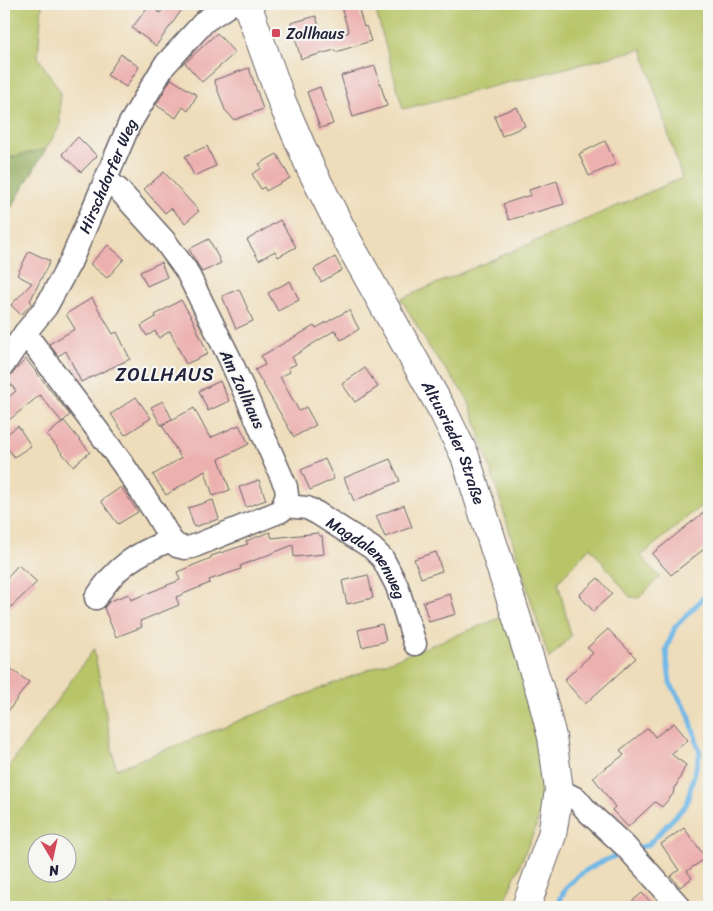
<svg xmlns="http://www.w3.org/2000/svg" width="713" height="911" font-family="Sriracha,sans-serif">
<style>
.green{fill:#b7c568;stroke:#6c7452;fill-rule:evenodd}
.forest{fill:#91aa5c;stroke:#5a664c}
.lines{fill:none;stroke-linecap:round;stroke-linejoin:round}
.stream{stroke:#6fb8e7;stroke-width:5}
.building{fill:#ecb0af}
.minor-casing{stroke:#696367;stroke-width:25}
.major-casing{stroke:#696367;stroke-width:30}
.minor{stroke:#fff;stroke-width:22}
.major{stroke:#fff;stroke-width:28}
.poi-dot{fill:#d1495b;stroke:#f6f6f2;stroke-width:2}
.labels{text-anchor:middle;stroke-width:4.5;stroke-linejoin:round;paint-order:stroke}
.poi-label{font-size:16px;fill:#22223b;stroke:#f6f6f2;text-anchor:start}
.street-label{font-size:16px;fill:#22223b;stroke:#f6f6f2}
.quarter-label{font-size:19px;letter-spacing:1px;fill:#22223b;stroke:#f6f6f2}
</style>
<rect width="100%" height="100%" fill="#f6f6f2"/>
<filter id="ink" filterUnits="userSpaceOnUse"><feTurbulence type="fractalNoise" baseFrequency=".02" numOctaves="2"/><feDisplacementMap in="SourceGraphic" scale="10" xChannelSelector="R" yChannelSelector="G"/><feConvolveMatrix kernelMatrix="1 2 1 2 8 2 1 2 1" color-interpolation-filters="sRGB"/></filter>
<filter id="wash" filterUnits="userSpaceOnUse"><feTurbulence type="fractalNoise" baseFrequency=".0096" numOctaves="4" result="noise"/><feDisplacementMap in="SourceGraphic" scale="20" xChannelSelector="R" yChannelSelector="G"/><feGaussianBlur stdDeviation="1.12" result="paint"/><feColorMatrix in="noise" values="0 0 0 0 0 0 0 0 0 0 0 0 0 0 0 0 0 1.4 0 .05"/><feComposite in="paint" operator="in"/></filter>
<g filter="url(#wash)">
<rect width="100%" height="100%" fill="#eeddba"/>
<path class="green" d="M4,4H42L38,57L60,91V126L46,149L4,159Z
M374,4H709V499L641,556L660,577L639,598L630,597L590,547L558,582L571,636L549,659L475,419L467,398L431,350L401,299L682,178L642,49L403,109Z
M505,616L538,731L543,763L544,792L536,827L502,907H4V773L94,649L116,769ZM38,844H68V874H38Z"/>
<path class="forest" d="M46,149L4,220V159Z"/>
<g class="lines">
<path class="stream" d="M637,848L648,845L686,805L700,753L689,715L670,683L666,650L675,627L709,592
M559,907C561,878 600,861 624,853"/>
</g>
<g id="blocks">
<path class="building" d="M167,4H186L156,46L132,28L149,5L160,13Z
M340,4H357L364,27L366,26L371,41L336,52L335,50L301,59L291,23L316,16L323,40L349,32Z
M217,33L235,53L202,82L185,63Z
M121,54L139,67L126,87L107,75Z
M375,66L387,106L353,117L341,76Z
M249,68L263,109L234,120L225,110L214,80Z
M171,79L197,95L188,111L183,107L176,118L156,105Z
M320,87L333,124L320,128L307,92Z
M517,107L525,126L502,136L494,116Z
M78,137L97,156L81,172L62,154Z
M605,141L616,164L589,176L579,154Z
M207,146L216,166L194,176L185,156Z
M277,154L290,178L266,191L264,187L261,189L252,174L262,168L259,164Z
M164,172L199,211L185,223L171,208L165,213L144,189Z
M557,181L564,204L509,220L503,204L531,195L529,190Z
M280,220L296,247L278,257L275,251L259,260L247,240Z
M209,239L221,263L202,272L189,249Z
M108,245L124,259L107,278L90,264Z
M29,251L50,261L30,301L32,303L21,315L11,305L32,283L17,275Z
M335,257L342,270L321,282L314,269Z
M161,262L167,277L147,286L140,272Z
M290,281L299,300L278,311L268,293Z
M239,289L253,321L236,329L222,296Z
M92,298L113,334L117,332L130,359L81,382L66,351L58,356L49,344L75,329L66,314Z
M181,300L192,318L208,354L186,364L170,331L159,338L155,331L147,336L141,326L156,317L155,315Z
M349,310L359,329L341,340L335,330L292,357L296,364L288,368L290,372L280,377L299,411L306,407L316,425L294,437L255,370L265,365L261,356L314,326L316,328Z
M26,359L70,415L62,422L40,395L4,424V401L16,391L5,377L10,376Z
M365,368L378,387L355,402L342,384Z
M220,381L229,401L208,411L199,391Z
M136,397L151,418L125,435L111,414Z
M163,401L172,419L161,425L151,407Z
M194,408L210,438L239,425L249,444L219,459L230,490L213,496L205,471L166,495L153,475L181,458L162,425Z
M64,421L90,452L73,466L47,435Z
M18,426L31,446L14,457L4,443V436Z
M325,459L334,479L310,490L301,470Z
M390,459L400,481L354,501L344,478Z
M259,480L266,500L246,507L239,487Z
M121,487L138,512L118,524L101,501Z
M213,500L219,519L194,527L188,508Z
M404,505L412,527L385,537L376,516Z
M709,508V545L671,575L652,554Z
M270,532L272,538L318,533L320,536H322L324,554L294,557L293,545L240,566L241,569L209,580L210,583L176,597L179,605L140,621L142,627L116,637L104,608L110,601L129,594L131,600L180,580L177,572L211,558V556L248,544L246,541Z
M436,552L442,571L421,578L414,559Z
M18,565L37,582L4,614V581Z
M368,575L373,598L347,604L342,581Z
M598,578L612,594L593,611L579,595Z
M450,594L456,614L429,622L423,602Z
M382,624L386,641L362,647L358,630Z
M608,629L636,658L585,704L564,680L593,653L587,648Z
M4,664L29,682L4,717Z
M674,723L688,740L671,754L686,765L673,792L674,793L662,807L655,802L628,827L612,810L615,807L593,777L624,755L620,750L648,728L655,737Z
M684,828L706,858L687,871L692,878L680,887L671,876L679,870L661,844Z
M642,893L655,907H625Z"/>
</g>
</g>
<g filter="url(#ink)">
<use href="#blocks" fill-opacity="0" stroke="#696367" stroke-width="1"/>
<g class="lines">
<defs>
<g id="minor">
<path d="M25,333L122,463L156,514L171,540L177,546L185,548L192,547L281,511L287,495L286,487L230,359L186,270L164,240L118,189L106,180"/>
<path id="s1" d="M4,364L25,333L46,307L70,263L129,125L164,66L205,21L231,4"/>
<path id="s2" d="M285,506L307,508L317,513L372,548L383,559L397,586L415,644"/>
<path d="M96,598C115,567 137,553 171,540"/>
<path d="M559,790L577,799L587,811L625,846L680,907"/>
</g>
<g id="major">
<path id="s3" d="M247,4L282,102L311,169L346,238L444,413L465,456L541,694L552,737L559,790L552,835L526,907"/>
</g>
</defs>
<use href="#minor" class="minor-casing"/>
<use href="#major" class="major-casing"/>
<use href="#minor" class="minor"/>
<use href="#major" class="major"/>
</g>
</g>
<rect class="poi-dot" x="271" y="28" width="10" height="10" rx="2.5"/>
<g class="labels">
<g class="poi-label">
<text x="286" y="39">Zollhaus</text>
</g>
<g class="street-label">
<text dy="6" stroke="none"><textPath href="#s1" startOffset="216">Hirschdorfer Weg</textPath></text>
<text transform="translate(243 389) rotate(65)" y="6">Am Zollhaus</text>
<text dy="6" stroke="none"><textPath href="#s3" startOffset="486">Altusrieder Straße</textPath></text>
<text dy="6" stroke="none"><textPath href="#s2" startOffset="102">Magdalenenweg</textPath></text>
</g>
<g class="quarter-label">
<text x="165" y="381">ZOLLHAUS</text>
</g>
</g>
<rect width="713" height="911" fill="none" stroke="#f6f6f2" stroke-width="20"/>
<g transform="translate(52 858) rotate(171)"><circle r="24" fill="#f6f6f2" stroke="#a1a1a9"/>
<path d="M0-4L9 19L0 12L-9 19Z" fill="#d1495b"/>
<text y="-8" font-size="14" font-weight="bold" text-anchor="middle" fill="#22223b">N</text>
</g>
</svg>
